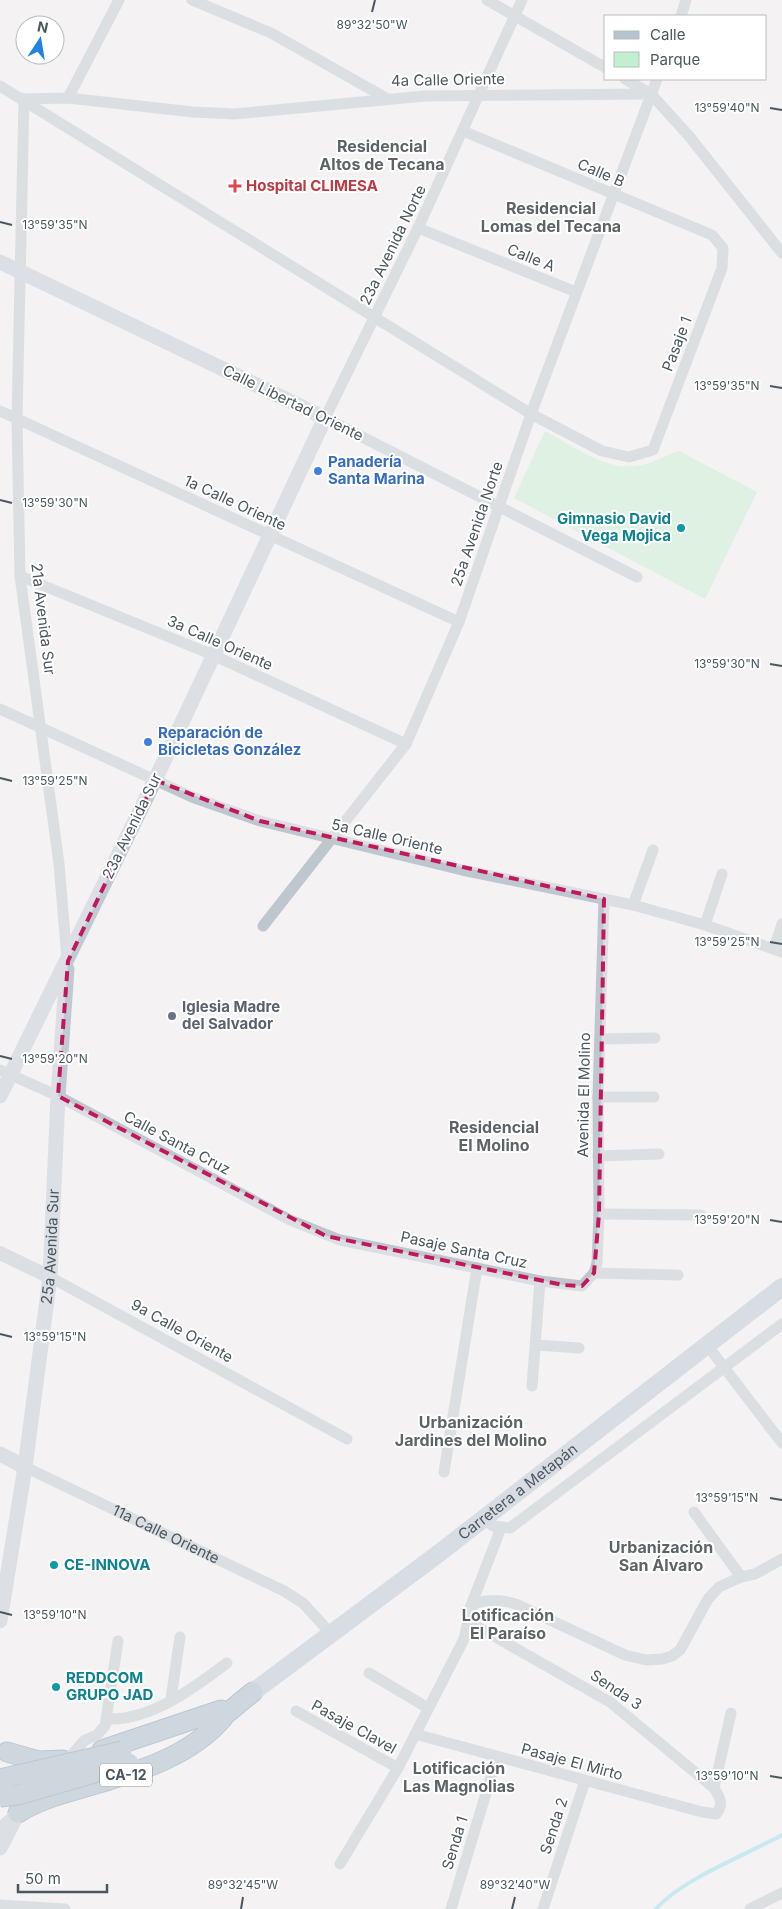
<svg xmlns="http://www.w3.org/2000/svg" width="782" height="1909" font-family="Inter,sans-serif">
<style>
.green{fill:#c3efd1}
.lines{fill:none;stroke-linecap:round;stroke-linejoin:round}
.stream{stroke:#92deea;stroke-width:4}
.trunk-casing{stroke:#7793aa;stroke-width:21}
.minor{stroke:#bec7ce;stroke-width:11}
.tertiary{stroke:#bec7ce;stroke-width:14}
.secondary{stroke:#bfcad2;stroke-width:15}
.primary{stroke:#b3c3cf;stroke-width:18}
.trunk{stroke:#a0b6c6;stroke-width:19}
.trunk-bridge-casing{stroke:#7793aa;stroke-width:21;stroke-linecap:butt}
.trunk-bridge{stroke:#a0b6c6;stroke-width:19}
.marked{fill:none;stroke:#c2185b;stroke-width:4;stroke-dasharray:10 6;stroke-linejoin:round}
.ticks{fill:none;stroke:#4a575f;stroke-width:2}
.health-dot{fill:#e0444e;stroke:#fff;stroke-width:2}
.shop-dot{fill:#3f7fe0;stroke:#fff;stroke-width:2}
.culture-dot{fill:#0f9aa8;stroke:#fff;stroke-width:2}
.worship-dot{fill:#6b7280;stroke:#fff;stroke-width:2}
.labels{text-anchor:middle;stroke-width:4;stroke-linejoin:round;paint-order:stroke}
.shield{fill:#fff;stroke:#80898f;stroke-width:1}
.shield-label{font-size:14px;font-weight:bold;fill:#4a575f}
.street-label{font-size:15px;fill:#4a575f;stroke:#fff}
.health-label{font-size:15px;font-weight:bold;fill:#be3a42;stroke:#fff;text-anchor:start}
.shop-label{font-size:15px;font-weight:bold;fill:#366cbe;stroke:#fff;text-anchor:start}
.culture-label{font-size:15px;font-weight:bold;fill:#0d838f;stroke:#fff;text-anchor:start}
.worship-label{font-size:15px;font-weight:bold;fill:#5b616d;stroke:#fff;text-anchor:start}
.neighbourhood-label{font-size:16px;font-weight:bold;fill:#5e6367;stroke:#fff}
.ticks-label{font-size:12px;text-anchor:middle;fill:#4a575f;stroke:#fff;stroke-width:4;stroke-linejoin:round;paint-order:stroke}
</style>
<rect width="100%" height="100%" fill="#f4f2f2"/>
<path class="green" d="M545,431C571,445 604,470 635,466C649,465 665,456 679,451L757,492L705,599L514,498Z"/>
<g class="lines">
<path class="stream" d="M656,1909C682,1879 746,1855 782,1835"/>
<defs>
<path id="trunk" d="M215,1723L253,1692
M102,1750L221,1710
M7,1752L39,1761L63,1760
M18,1813C37,1801 58,1795 79,1789C129,1774 187,1760 223,1718"/>
</defs>
<use href="#trunk" class="trunk-casing"/>
<g class="minor">
<path d="M192,0L271,33L386,98"/>
<path d="M487,0L606,68"/>
<path d="M522,0L418,228L325,418L637,577"/>
<path d="M681,16L686,0"/>
<path d="M625,79L651,94L689,136L782,253"/>
<path d="M0,86L531,414L602,451L629,457L653,450L722,268L723,248L712,235L463,131"/>
<path d="M68,98L119,0"/>
<path d="M24,99L17,419L20,576L59,864L67,959"/>
<path d="M24,99L68,98L193,112L234,114L425,96L651,94"/>
<path d="M418,228L576,292"/>
<path d="M0,411L459,622"/>
<path d="M20,576L213,655L406,744"/>
<path d="M0,709L192,797L260,821L462,870L633,905L705,925L782,952"/>
<path d="M633,905L653,850"/>
<path d="M705,925L722,874"/>
<path d="M263,926L406,744L459,622L531,414L657,79"/>
<path d="M774,949L782,924"/>
<path d="M600,1039L655,1038"/>
<path d="M0,1070L58,1096L290,1220L340,1240L540,1281L582,1286L594,1273L597,1263L599,1214L598,1097L604,899"/>
<path d="M598,1097H654"/>
<path d="M598,1156L659,1154"/>
<path d="M599,1214L701,1215"/>
<path d="M594,1273L678,1275"/>
<path d="M50,1277L347,1439"/>
<path d="M536,1345L579,1348"/>
<path d="M707,1345L782,1443"/>
<path d="M532,1386L540,1281"/>
<path id="s1" d="M25,1467L284,1591L303,1603L324,1626"/>
<path d="M444,1472L477,1268"/>
<path d="M694,1512L741,1577"/>
<path d="M484,1519L493,1526L510,1528L782,1324"/>
<path d="M470,1608L501,1528"/>
<path d="M369,1673L428,1708"/>
<path d="M171,1699L180,1637"/>
<path d="M296,1711L398,1768"/>
<path d="M107,1719C150,1721 194,1688 227,1663"/>
<path d="M415,1734L702,1812L716,1814C724,1805 720,1797 714,1788L610,1702L469,1622"/>
<path d="M69,1758L85,1740L97,1735L105,1726L118,1641"/>
<path d="M714,1788L731,1713"/>
<path d="M340,1864L398,1768L464,1639C467,1629 468,1612 474,1604C487,1599 502,1600 516,1604L625,1655L646,1660L662,1659L672,1656L680,1650L708,1599L719,1587L741,1577L755,1574L782,1559"/>
<path d="M0,1905L65,1909"/>
<path d="M451,1909L497,1757"/>
<path d="M543,1909L585,1781"/>
<path d="M750,1909L782,1893"/>
</g>
<path class="tertiary" d="M0,1253L50,1277"/>
<g class="secondary">
<path d="M0,262L325,418L155,780L0,1096"/>
<path d="M0,1454L25,1467"/>
<path id="s2" d="M0,1621L25,1467L50,1277L58,1096L67,969"/>
<path d="M0,1830L13,1819L23,1803"/>
<path d="M0,1848L13,1823"/>
</g>
<path class="primary" id="s3" d="M253,1692L438,1554L782,1287"/>
<use href="#trunk" class="trunk"/>
<defs>
<path id="trunk-bridge" d="M0,1779L122,1751
M0,1797L18,1795L129,1763"/>
</defs>
<use href="#trunk-bridge" class="trunk-bridge-casing"/>
<use href="#trunk-bridge" class="trunk-bridge"/>
</g>
<path d="M0 0H782V1909H0ZM155,780L260,821L604,899L599,1214L594,1273L582,1286L563,1285L326,1236L58,1096L68,961Z" fill="#f4f2f2" fill-opacity=".55" fill-rule="evenodd"/>
<path class="marked" d="M155,780L260,821L604,899L599,1214L594,1273L582,1286L563,1285L326,1236L58,1096L68,961Z"/>
<path class="ticks" d="M372,12L375,0M770,108L782,110M0,222L12,225M770,386L782,388M0,500L12,503M770,664L782,666M0,778L12,781M770,942L782,944M0,1056L12,1059M770,1220L782,1222M0,1334L12,1337M770,1498L782,1500M0,1612L12,1615M770,1776L782,1778M241,1909L243,1897M512,1909L515,1897"/>
<path class="health-dot" d="M232.5 178.5h5v5h5v5h-5v5h-5v-5h-5v-5h5z"/>
<g class="shop-dot">
<circle cx="318" cy="471" r="5"/>
<circle cx="148" cy="742" r="5"/>
</g>
<g class="culture-dot">
<circle cx="681" cy="528" r="5"/>
<circle cx="54" cy="1565" r="5"/>
<circle cx="56" cy="1687" r="5"/>
</g>
<circle class="worship-dot" cx="172" cy="1016" r="5"/>
<g class="labels">
<rect class="shield" x="100" y="1763.5" width="52" height="23" rx="4"/>
<g class="shield-label">
<text x="126" y="1780">CA-12</text>
</g>
<g class="street-label">
<text transform="translate(448 80) rotate(-1)" y="5">4a Calle Oriente</text>
<text transform="translate(601 173) rotate(23)" y="5">Calle B</text>
<text transform="translate(393 245) rotate(-64)" y="5">23a Avenida Norte</text>
<text transform="translate(531 258) rotate(22)" y="5">Calle A</text>
<text transform="translate(677 344) rotate(-69)" y="5">Pasaje 1</text>
<text transform="translate(293 403) rotate(26)" y="5">Calle Libertad Oriente</text>
<text transform="translate(235 503) rotate(25)" y="5">1a Calle Oriente</text>
<text transform="translate(477 524) rotate(-71)" y="5">25a Avenida Norte</text>
<text transform="translate(43 619) rotate(83)" y="5">21a Avenida Sur</text>
<text transform="translate(220 643) rotate(24)" y="5">3a Calle Oriente</text>
<text transform="translate(132 826) rotate(-64)" y="5">23a Avenida Sur</text>
<text transform="translate(387 837) rotate(13)" y="5">5a Calle Oriente</text>
<text transform="translate(584 1095) rotate(-89)" y="5">Avenida El Molino</text>
<text transform="translate(177 1143) rotate(28)" y="5">Calle Santa Cruz</text>
<text dy="5" stroke="none"><textPath href="#s2" startOffset="378">25a Avenida Sur</textPath></text>
<text transform="translate(464 1250) rotate(12)" y="5">Pasaje Santa Cruz</text>
<text transform="translate(182 1331) rotate(29)" y="5">9a Calle Oriente</text>
<text dy="5" stroke="none"><textPath href="#s3" startOffset="332">Carretera a Metapán</textPath></text>
<text dy="5" stroke="none"><textPath href="#s1" startOffset="156">11a Calle Oriente</textPath></text>
<text transform="translate(616 1690) rotate(34)" y="5">Senda 3</text>
<text transform="translate(354 1727) rotate(29)" y="5">Pasaje Clavel</text>
<text transform="translate(572 1762) rotate(15)" y="5">Pasaje El Mirto</text>
<text transform="translate(554 1826) rotate(-72)" y="5">Senda 2</text>
<text transform="translate(455 1843) rotate(-73)" y="5">Senda 1</text>
</g>
<g class="health-label">
<text x="246" y="191">Hospital CLIMESA</text>
</g>
<g class="shop-label">
<text x="328" y="467">Panadería<tspan x="328" dy="17">Santa Marina</tspan></text>
<text x="158" y="738">Reparación de<tspan x="158" dy="17">Bicicletas González</tspan></text>
</g>
<g class="culture-label">
<text x="671" y="524" text-anchor="end">Gimnasio David<tspan x="671" dy="17">Vega Mojica</tspan></text>
<text x="64" y="1570">CE-INNOVA</text>
<text x="66" y="1683">REDDCOM<tspan x="66" dy="17">GRUPO JAD</tspan></text>
</g>
<g class="worship-label">
<text x="182" y="1012">Iglesia Madre<tspan x="182" dy="17">del Salvador</tspan></text>
</g>
<g class="neighbourhood-label">
<text x="382" y="152">Residencial<tspan x="382" dy="18">Altos de Tecana</tspan></text>
<text x="551" y="214">Residencial<tspan x="551" dy="18">Lomas del Tecana</tspan></text>
<text x="494" y="1133">Residencial<tspan x="494" dy="18">El Molino</tspan></text>
<text x="471" y="1428">Urbanización<tspan x="471" dy="18">Jardines del Molino</tspan></text>
<text x="661" y="1553">Urbanización<tspan x="661" dy="18">San Álvaro</tspan></text>
<text x="508" y="1621">Lotificación<tspan x="508" dy="18">El Paraíso</tspan></text>
<text x="459" y="1774">Lotificación<tspan x="459" dy="18">Las Magnolias</tspan></text>
</g>
</g>
<g class="ticks-label">
<text x="372" y="29">89°32'50"W</text>
<text x="727" y="112">13°59'40"N</text>
<text x="55" y="229">13°59'35"N</text>
<text x="727" y="390">13°59'35"N</text>
<text x="55" y="507">13°59'30"N</text>
<text x="727" y="668">13°59'30"N</text>
<text x="55" y="785">13°59'25"N</text>
<text x="727" y="946">13°59'25"N</text>
<text x="55" y="1063">13°59'20"N</text>
<text x="727" y="1224">13°59'20"N</text>
<text x="55" y="1341">13°59'15"N</text>
<text x="727" y="1502">13°59'15"N</text>
<text x="55" y="1619">13°59'10"N</text>
<text x="727" y="1780">13°59'10"N</text>
<text x="243" y="1889">89°32'45"W</text>
<text x="515" y="1889">89°32'40"W</text>
</g>
<rect x="604" y="15" width="162" height="65" fill="#ffffff" stroke="#b7bcbf"/>
<rect x="614" y="31" width="25" height="8" fill="#b3c3cf" stroke="#b7bcbf"/>
<text x="650" y="40" font-size="15" fill="#4a575f">Calle</text>
<rect x="614" y="52" width="25" height="15" fill="#c3efd1" stroke="#b7bcbf"/>
<text x="650" y="65" font-size="15" fill="#4a575f">Parque</text>
<g transform="translate(40 40) rotate(12)"><circle r="24" fill="#ffffff" stroke="#b7bcbf"/>
<path d="M0-4L9 19L0 12L-9 19Z" fill="#2182df"/>
<text y="-8" font-size="14" font-weight="bold" text-anchor="middle" fill="#4a575f">N</text>
</g>
<path d="M18 1884v8h89v-8" fill="none" stroke="#4a575f" stroke-width="2.5"/>
<text x="25" y="1884" font-size="15" fill="#4a575f" stroke="#ffffff" stroke-width="4" paint-order="stroke">50 m</text>
</svg>
